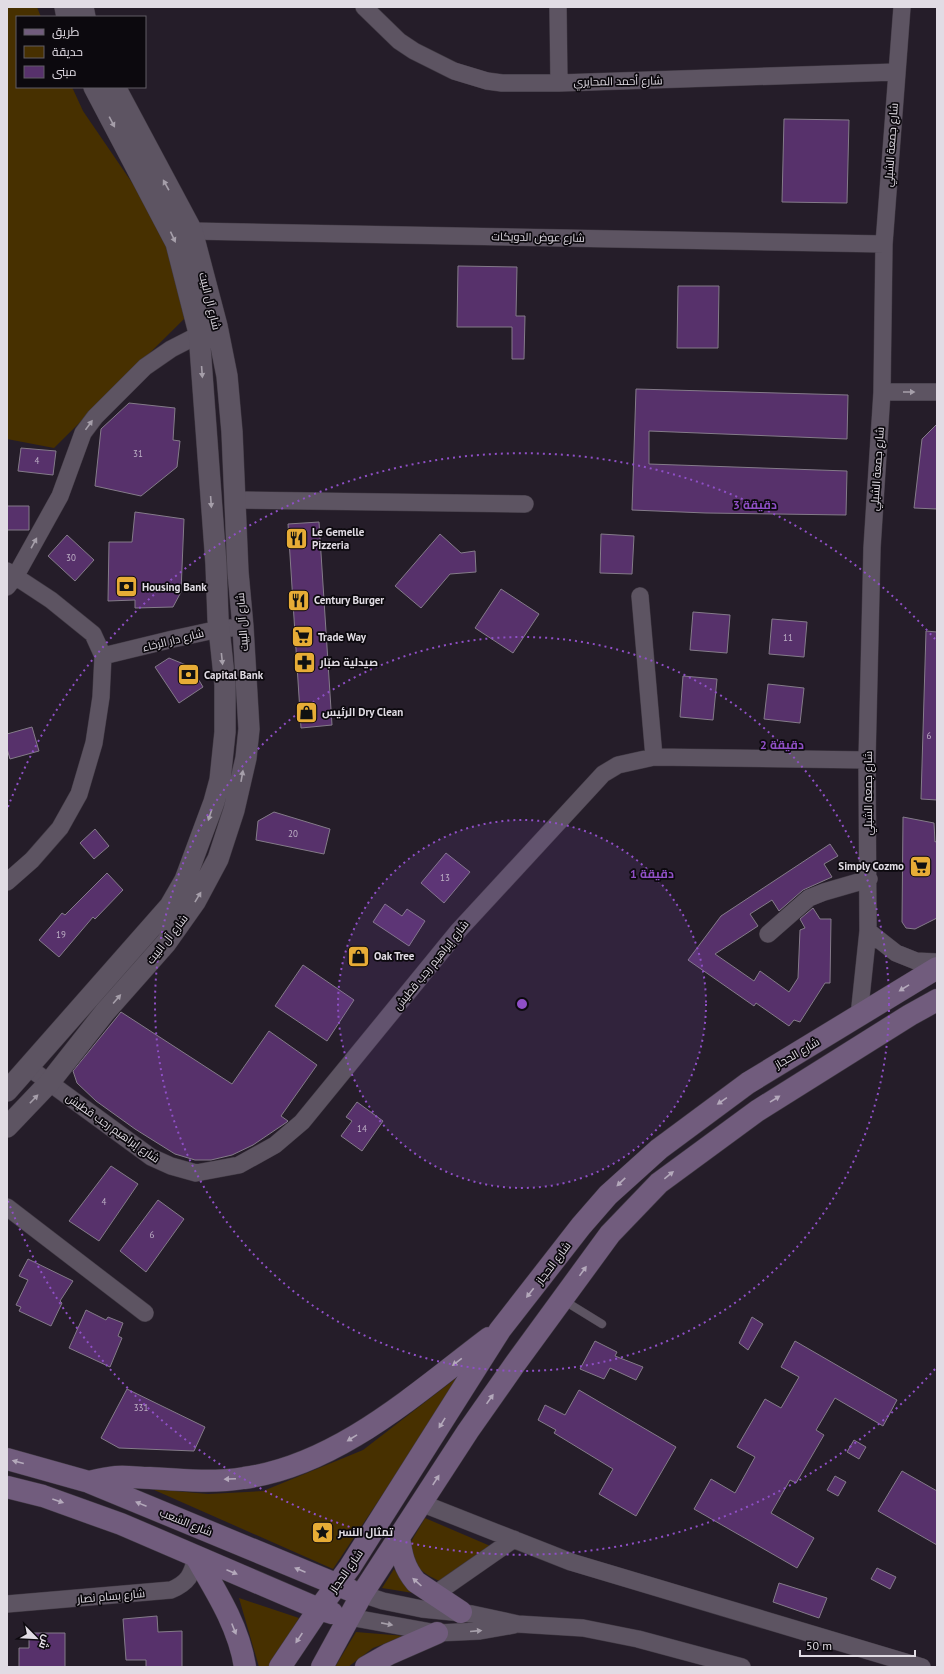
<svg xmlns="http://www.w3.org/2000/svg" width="944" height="1674" font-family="'PT Sans',Cairo,sans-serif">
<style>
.green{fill:#473000}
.building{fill:#57316b;stroke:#847b89}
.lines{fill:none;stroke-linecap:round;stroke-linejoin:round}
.service-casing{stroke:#413a44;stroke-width:9}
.minor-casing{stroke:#413a44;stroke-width:18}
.tertiary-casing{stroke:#413a44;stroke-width:22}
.secondary-casing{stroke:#413a44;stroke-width:23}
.service{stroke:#5d5462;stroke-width:8}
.minor{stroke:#5d5462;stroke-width:17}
.tertiary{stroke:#5d5462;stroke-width:21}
.secondary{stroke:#715c7d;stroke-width:22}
.oneway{fill:#a69faa}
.oneway2{fill:#b4a9bb}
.ring{fill:none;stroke:#8f4fc6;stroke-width:2;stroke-dasharray:2 4}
.labels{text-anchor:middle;stroke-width:3.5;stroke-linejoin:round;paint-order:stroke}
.number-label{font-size:9px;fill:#beb1c6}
.street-label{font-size:11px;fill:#e1dce4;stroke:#0c090e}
.poi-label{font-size:11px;font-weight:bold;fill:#e1dce4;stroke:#0c090e;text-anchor:start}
.centre{fill:#8f4fc6;stroke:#0c090e;stroke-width:2}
.ring-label{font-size:12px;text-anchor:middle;font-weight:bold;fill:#8f4fc6;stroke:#0c090e;stroke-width:3.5;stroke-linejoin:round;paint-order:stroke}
</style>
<rect width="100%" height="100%" fill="#251d29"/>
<path class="green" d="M7,7H37L41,17H17V87H72L83,111L178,250L184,319L54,448L7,439Z
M464,1372L333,1569L152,1489L208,1494L263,1491L363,1450Z
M425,1518L495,1548L444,1583C423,1574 414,1568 409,1545Z
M394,1569L413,1593L382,1588Z
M239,1598L299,1618L270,1667H259Z
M356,1632L405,1636L373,1648L348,1667H335Z"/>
<path class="building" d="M784,119L849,120L847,203L782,202Z
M458,266L517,267L516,316H525L524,359H512V327H457Z
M678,286H719L718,348H677Z
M636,389L848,395L847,439L649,431V464L847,471L846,515L706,513L632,510Z
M129,403L175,408L173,440L180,441L177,467L141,496L95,486L101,429Z
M937,424V509L914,508L922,439Z
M21,448L56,451L53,475L18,471Z
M7,506H29V530H7Z
M135,512L184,519L181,592L173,607L135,608V600L108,601L109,542H132Z
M319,522L332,725L301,728L288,524Z
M440,534L461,553L475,551L476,572L450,574L421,608L395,586Z
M601,534L634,536L632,574L600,573Z
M67,535L94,560L75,581L48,556Z
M501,589L539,614L513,653L475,628Z
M693,612L730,615L727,653L690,650Z
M772,619L807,622L804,657L769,654Z
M926,631L937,632V800L921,799Z
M169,658L191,667L203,687L179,703L155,667Z
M683,676L717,679L713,720L680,717Z
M768,684L804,688L800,723L764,719Z
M32,727L39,751L10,759L7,749V734Z
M274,812L330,829L324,854L256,840L258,821Z
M903,817L934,823L935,842L937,841V918L915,929L906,928L902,922Z
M95,829L109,846L94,859L80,843Z
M830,844L838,856L824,864L832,877L803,890L779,911L772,900L750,914L758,926L715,954L754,981L760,971L789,992L798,978L800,930L805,928L800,919L813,908L820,919H831L830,983H825L800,1022L794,1020L789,1026L756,1003L754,1006L688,960L721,916Z
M446,853L470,872L444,903L421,883Z
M107,873L123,890L95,919L93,917L59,957L39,940L62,913L65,915Z
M385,904L402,916L407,909L425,921L409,946L373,922Z
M303,965L354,1000L327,1041L275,1006Z
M121,1012L232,1084L269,1031L317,1065L281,1116L288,1121L287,1122L253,1145L232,1155L211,1160H195L175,1154L135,1129L96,1101L77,1083L73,1071Z
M357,1102L383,1121L362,1151L341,1136L352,1121L346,1117Z
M111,1166L138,1184L99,1241L69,1221Z
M158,1200L184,1219L146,1272L120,1251Z
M28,1259L73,1281L60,1301L62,1303L51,1326L19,1311L21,1307L16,1305L28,1280L19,1276Z
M86,1310L106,1320L108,1317L123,1323L118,1336L122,1338L110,1367L69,1348Z
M752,1317L763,1324L748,1350L739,1343Z
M595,1341L617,1352L615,1356L643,1367L636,1380L610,1368L604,1379L580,1369Z
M795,1341L897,1400L883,1426L835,1398L816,1430L824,1435L796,1483L790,1480L771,1513L814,1538L797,1568L694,1509L711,1479L735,1493L755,1457L737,1447L765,1399L781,1408L799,1377L781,1367Z
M127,1389L205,1427L194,1451L119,1448L101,1438Z
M579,1390L676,1447L636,1516L599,1494L613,1469L554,1433L556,1430L538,1420L545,1405L565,1415Z
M854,1440L866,1447L859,1459L847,1452Z
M902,1471L937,1491V1545L878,1511Z
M835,1476L846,1482L838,1496L827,1490Z
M877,1568L896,1577L890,1589L871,1579Z
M779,1583L827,1598L819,1618L773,1602Z
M157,1616L158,1632L182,1631V1667H146V1660H126L123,1619Z
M29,1633H65V1667H19V1648H29Z"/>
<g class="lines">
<defs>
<path id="service" d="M563,1300L602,1324"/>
<path id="minor" d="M364,7L399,41L414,51L454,71L487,81L502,83H559L896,72
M558,7L559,83
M192,231L884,244
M882,392H937
M236,500L525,504
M7,571L51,600L93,634L103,656L101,697L94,743L79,794L60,828L32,860L7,882
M7,587L15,577L60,496L83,433L95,417L145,367L171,349L210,329
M640,596L654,757
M103,656L173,639L219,629L243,627
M868,931L896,953L916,961L937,962
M768,934L809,898L824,892L869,879
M859,1016L868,931L867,760L872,548L882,392L884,244L902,7
M28,1067L151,1157L171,1166L196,1173L239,1165L275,1145L302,1122L459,930L603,774L618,765L654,757L867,760
M7,1207L145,1313
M421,1503L571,1562L922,1667
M362,1594L383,1601L422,1609L472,1614L518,1624L583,1628L638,1639L742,1667
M435,1594L514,1539
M7,1604L171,1590C188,1583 192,1575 196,1557
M349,1617L437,1633L480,1631L514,1625"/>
<path id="tertiary" d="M65,7L67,17
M83,7L85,17
M7,1091L170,906L185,880L214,802L220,780L225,732V685L218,619L216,564L199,333L176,243L94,87
M7,1127L49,1083L105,1012L166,943L195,902L218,859L234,810L246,758L249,729L243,627L238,572L232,432L227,376L217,326L192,231L115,87"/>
<path id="secondary" d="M7,1459L89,1482L350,1590
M89,1482C98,1480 107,1478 116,1477C127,1476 139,1478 150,1478C180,1480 213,1483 244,1478C338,1465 416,1393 489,1338
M7,1487L43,1496L121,1524L319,1609L332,1613
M399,1536C401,1554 404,1568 416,1582L461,1612
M196,1557C216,1591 239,1627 245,1667
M280,1667L319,1609L350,1567L500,1330L581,1226L608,1195L659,1149L748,1083L937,968
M322,1667L362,1594L468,1431L515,1364L610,1234L659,1183L757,1111L910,1015L937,1000
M366,1667L389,1654L437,1633"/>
</defs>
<use href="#service" class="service-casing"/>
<use href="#minor" class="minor-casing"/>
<use href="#tertiary" class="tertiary-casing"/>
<use href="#secondary" class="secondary-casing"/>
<use href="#service" class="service"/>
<use href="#minor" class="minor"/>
<use href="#tertiary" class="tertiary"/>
<use href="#secondary" class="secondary"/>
</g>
<defs><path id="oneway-solid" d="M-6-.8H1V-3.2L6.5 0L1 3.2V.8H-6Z"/></defs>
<g class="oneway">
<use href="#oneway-solid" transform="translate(112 122) rotate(62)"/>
<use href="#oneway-solid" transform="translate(166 185) rotate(-119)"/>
<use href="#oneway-solid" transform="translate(173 237) rotate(65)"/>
<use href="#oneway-solid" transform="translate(202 372) rotate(86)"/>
<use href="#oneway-solid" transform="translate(909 392)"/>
<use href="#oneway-solid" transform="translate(89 425) rotate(-54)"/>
<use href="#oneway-solid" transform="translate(211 502) rotate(86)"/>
<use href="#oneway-solid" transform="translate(34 543) rotate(-61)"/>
<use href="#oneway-solid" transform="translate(222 659) rotate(84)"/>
<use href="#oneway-solid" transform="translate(242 776) rotate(-80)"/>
<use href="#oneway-solid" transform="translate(210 815) rotate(108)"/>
<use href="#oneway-solid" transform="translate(198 897) rotate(-59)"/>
<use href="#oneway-solid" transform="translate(117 999) rotate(-49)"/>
<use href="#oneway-solid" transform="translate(34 1099) rotate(-46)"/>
<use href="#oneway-solid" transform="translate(387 1624) rotate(11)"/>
<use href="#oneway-solid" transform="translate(476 1631) rotate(-5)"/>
</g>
<g class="oneway2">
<use href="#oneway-solid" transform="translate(904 988) rotate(148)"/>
<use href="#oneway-solid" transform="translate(775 1099) rotate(-32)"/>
<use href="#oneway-solid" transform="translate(722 1101) rotate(145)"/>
<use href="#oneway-solid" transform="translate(669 1175) rotate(-39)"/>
<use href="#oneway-solid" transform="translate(621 1182) rotate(136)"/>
<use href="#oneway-solid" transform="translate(583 1271) rotate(-54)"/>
<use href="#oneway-solid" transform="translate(530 1293) rotate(128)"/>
<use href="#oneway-solid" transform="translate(457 1362) rotate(143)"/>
<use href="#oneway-solid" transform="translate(490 1399) rotate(-55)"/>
<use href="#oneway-solid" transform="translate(442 1423) rotate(122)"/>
<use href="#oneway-solid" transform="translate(352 1438) rotate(148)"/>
<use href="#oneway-solid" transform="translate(18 1462) rotate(-165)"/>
<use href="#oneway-solid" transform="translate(230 1479) rotate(178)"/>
<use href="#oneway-solid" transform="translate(436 1480) rotate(-57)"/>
<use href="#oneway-solid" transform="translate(58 1501) rotate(19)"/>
<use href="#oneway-solid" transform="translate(141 1504) rotate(-158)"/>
<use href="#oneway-solid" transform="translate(300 1570) rotate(-157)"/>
<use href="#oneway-solid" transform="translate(232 1572) rotate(23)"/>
<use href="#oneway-solid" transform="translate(417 1582) rotate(-138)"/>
<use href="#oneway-solid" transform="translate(234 1629) rotate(68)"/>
<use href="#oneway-solid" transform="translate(299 1638) rotate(124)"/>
</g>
<circle cx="522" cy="1004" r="184" fill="#8f4fc6" fill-opacity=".12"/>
<g class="ring">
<circle cx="522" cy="1004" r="184"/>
<circle cx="522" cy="1004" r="367"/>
<path d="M935 1369A551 551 0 0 1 8 1201M8 807A551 551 0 0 1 935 639"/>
</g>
<defs>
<symbol id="restaurant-square" viewBox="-11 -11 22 22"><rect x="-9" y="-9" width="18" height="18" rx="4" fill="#e7ac36" stroke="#0c090e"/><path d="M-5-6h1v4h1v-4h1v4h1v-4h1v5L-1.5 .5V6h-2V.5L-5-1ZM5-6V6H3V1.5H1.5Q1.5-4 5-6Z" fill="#111"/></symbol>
<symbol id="bank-square" viewBox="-11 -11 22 22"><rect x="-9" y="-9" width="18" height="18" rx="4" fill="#e7ac36" stroke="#0c090e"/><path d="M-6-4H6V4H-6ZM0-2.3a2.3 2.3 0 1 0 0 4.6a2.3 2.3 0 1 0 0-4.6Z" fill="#111"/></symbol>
<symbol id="supermarket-square" viewBox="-11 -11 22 22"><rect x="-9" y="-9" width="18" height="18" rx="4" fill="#e7ac36" stroke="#0c090e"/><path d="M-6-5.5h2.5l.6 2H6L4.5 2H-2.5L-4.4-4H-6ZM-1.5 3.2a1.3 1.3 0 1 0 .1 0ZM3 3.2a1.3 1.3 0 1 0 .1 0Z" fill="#111"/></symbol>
<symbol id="pharmacy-square" viewBox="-11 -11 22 22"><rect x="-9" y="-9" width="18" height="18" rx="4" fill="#e7ac36" stroke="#0c090e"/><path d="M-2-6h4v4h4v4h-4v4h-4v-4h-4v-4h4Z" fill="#111"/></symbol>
<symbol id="shop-square" viewBox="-11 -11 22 22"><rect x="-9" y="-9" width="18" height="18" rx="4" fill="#e7ac36" stroke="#0c090e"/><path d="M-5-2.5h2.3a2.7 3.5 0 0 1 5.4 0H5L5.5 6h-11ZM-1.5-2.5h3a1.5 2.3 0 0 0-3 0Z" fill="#111"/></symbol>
<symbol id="sight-square" viewBox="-11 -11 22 22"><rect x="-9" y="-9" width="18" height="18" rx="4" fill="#e7ac36" stroke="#0c090e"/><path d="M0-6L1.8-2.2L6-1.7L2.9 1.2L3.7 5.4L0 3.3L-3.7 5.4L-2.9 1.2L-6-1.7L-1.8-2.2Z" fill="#111"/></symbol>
</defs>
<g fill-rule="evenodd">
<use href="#restaurant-square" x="284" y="526" width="25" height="25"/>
<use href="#bank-square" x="114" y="574" width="25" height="25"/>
<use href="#restaurant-square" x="286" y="588" width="25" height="25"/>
<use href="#supermarket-square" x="290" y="624" width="25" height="25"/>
<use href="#pharmacy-square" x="292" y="650" width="25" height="25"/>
<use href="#bank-square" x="176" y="662" width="25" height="25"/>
<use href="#shop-square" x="294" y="700" width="25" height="25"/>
<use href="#supermarket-square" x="908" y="854" width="25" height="25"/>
<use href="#shop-square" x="346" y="944" width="25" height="25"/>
<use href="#sight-square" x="310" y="1520" width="25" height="25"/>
</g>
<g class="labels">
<g class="number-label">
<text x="138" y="457">31</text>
<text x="37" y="464">4</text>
<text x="71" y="561">30</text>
<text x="788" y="641">11</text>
<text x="929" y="739">6</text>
<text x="293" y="837">20</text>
<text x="445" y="881">13</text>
<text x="61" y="938">19</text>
<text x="362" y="1132">14</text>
<text x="104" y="1205">4</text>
<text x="152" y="1238">6</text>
<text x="141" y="1411">331</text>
</g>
<g class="street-label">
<text transform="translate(618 81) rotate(-1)" y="4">شارع أحمد المحايري</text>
<text transform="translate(891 145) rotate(-86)" y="4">شارع جمعة الشبلي</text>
<text transform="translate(538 237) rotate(1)" y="4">شارع عوض الدويكات</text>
<text transform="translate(210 301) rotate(76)" y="4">شارع آل البيت</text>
<text transform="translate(877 469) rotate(-86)" y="4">شارع جمعة الشبلي</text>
<text transform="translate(242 622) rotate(-94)" y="4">شارع آل البيت</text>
<text transform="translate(173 640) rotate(-14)" y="4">شارع دار الرخاء</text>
<text transform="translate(868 793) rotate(-90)" y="4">شارع جمعة الشبلي</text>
<text transform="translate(167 939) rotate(-52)" y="4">شارع آل البيت</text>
<text transform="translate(431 965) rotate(-51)" y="4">شارع إبراهيم رجب قطيش</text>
<text transform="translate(797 1053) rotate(-30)" y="4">شارع الحجاز</text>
<text transform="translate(113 1128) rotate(35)" y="4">شارع إبراهيم رجب قطيش</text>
<text transform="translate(553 1263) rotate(-53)" y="4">شارع الحجاز</text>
<text transform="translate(186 1522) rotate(22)" y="4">شارع الشعب</text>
<text transform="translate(346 1571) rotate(-55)" y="4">شارع الحجاز</text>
<text transform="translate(111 1596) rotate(-5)" y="4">شارع بسام نصار</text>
</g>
<g class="poi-label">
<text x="312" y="536">Le Gemelle<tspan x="312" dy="13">Pizzeria</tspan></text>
<text x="142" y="591">Housing Bank</text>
<text x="314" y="604">Century Burger</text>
<text x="318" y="641">Trade Way</text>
<text x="320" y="666">صيدلية صبّار</text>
<text x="204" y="679">Capital Bank</text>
<text x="322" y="716">الرئيس Dry Clean</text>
<text x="904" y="870" text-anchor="end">Simply Cozmo</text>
<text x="374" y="960">Oak Tree</text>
<text x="338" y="1536">تمثال النسر</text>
</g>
</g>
<circle cx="522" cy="1004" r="6" class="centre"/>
<g class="ring-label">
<text x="755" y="509">3 دقيقة</text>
<text x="782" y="749">2 دقيقة</text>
<text x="652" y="878">1 دقيقة</text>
</g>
<rect width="944" height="1674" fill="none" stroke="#e1dce4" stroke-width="16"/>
<rect x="16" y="16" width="130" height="72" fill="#0c090e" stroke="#615d64"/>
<rect x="24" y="29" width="20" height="6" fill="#715c7d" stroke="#615d64"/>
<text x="52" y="36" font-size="12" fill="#e1dce4">طريق</text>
<rect x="24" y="46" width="20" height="12" fill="#473000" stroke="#615d64"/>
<text x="52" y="56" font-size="12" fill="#e1dce4">حديقة</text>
<rect x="24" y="66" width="20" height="12" fill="#57316b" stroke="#615d64"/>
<text x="52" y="76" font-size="12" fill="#e1dce4">مبنى</text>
<g transform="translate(36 1638) rotate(114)" stroke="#0c090e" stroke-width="3" paint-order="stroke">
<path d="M0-3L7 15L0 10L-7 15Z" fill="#e1dce4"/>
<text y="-6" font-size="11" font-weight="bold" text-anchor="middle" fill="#e1dce4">ش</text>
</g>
<path d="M800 1650v6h115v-6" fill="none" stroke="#e1dce4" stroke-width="2"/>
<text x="806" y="1650" font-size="12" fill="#e1dce4" stroke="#0c090e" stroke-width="3" paint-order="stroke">50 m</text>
</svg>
